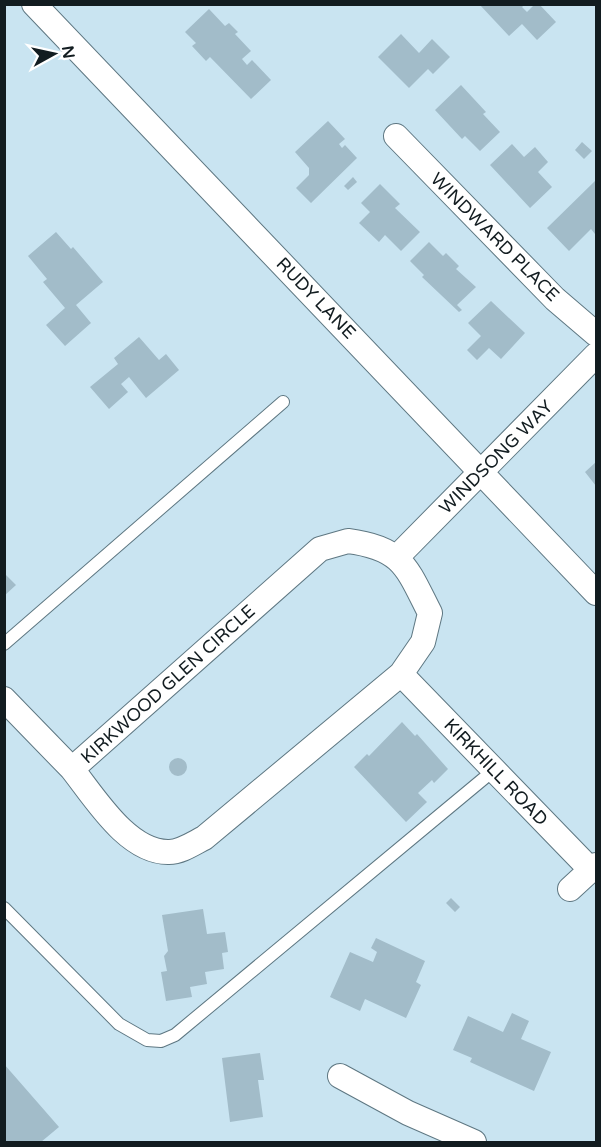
<svg xmlns="http://www.w3.org/2000/svg" width="601" height="1147" font-family="'Varela Round',sans-serif">
<style>
.building{fill:#a2bcc9}
.lines{fill:none;stroke-linecap:round;stroke-linejoin:round}
.lane-casing{stroke:#5e7782;stroke-width:14}
.street-casing{stroke:#5e7782;stroke-width:26}
.lane{stroke:#fff;stroke-width:12}
.street{stroke:#fff;stroke-width:24}
.labels{text-anchor:middle;stroke-width:6;stroke-linejoin:round;paint-order:stroke}
.street-label{font-size:18px;fill:#121c20;stroke:#fff}
</style>
<rect width="100%" height="100%" fill="#c9e4f1"/>
<path class="building" d="M479,4H525L522,7L527,12L535,4H539L556,22L537,40L522,24L509,36Z
M209,9L225,26L229,23L238,32L235,34L251,51L242,59L247,65L252,60L271,80L251,99L210,57L206,61L192,46L196,43L185,32Z
M401,34L419,53L432,39L450,57L433,74L428,69L409,88L378,57Z
M461,85L486,112L483,114L500,132L480,151L465,136L462,139L435,110Z
M328,121L345,139L339,144L342,148L345,145L357,158L311,203L296,188L309,175V168L295,152Z
M582,142L592,151L584,159L575,150Z
M512,144L524,157L535,147L548,162L538,172L552,187L530,208L490,165Z
M353,177L357,182L348,190L344,186Z
M596,180V232L595,234L591,229L569,251L547,228Z
M380,184L400,204L395,208L420,232L401,251L385,235L379,242L359,223L370,212L361,203Z
M56,232L71,249L73,247L103,282L76,305L91,323L65,346L46,325L65,308L43,282L47,279L28,256Z
M429,242L443,256L446,253L459,266L456,269L476,287L457,305L462,310L459,312L422,277L424,275L410,261Z
M491,301L525,333L501,359L489,348L477,360L467,350L481,336L468,323Z
M139,337L159,360L166,354L179,370L146,398L129,377L121,384L128,392L109,409L90,387L118,364L114,358Z
M596,462V486L585,472Z
M4,573L16,585L4,596Z
M402,722L415,736L417,734L448,769L434,783L432,780L418,793L427,802L406,822L354,767L367,754L369,756Z
M169 767a9 9 0 1 1 18 0a9 9 0 1 1-18 0Z
M451,898L460,907L455,912L446,903Z
M203,909L207,934L225,932L228,952L222,953L224,969L205,972L207,984L190,987L192,997L166,1001L161,972L167,971L164,956L168,951L162,915Z
M376,938L425,961L416,982L421,985L406,1018L365,999L360,1011L330,997L350,952L373,962L377,952L371,948Z
M512,1013L529,1021L521,1039L551,1052L534,1091L470,1062L472,1058L453,1050L468,1016L503,1032Z
M260,1053L264,1080H258L263,1117L230,1122L222,1058Z
M4,1064L59,1127L41,1142H4Z"/>
<g class="lines">
<defs>
<path id="lane" d="M4,644L283,402
M4,908L119,1024L147,1040L161,1041L175,1035L494,770"/>
<path id="street" d="M34,4L596,593
M396,136L555,299L596,334
M348,541C403,548 407,568 430,613L423,642L401,674L204,838C194,843 181,852 169,852C128,853 95,798 72,769L320,549Z
M396,558L596,355
M401,674L591,870
M4,699L72,769
M570,889L596,865
M340,1076L408,1113L474,1142"/>
</defs>
<use href="#lane" class="lane-casing"/>
<use href="#street" class="street-casing"/>
<use href="#lane" class="lane"/>
<use href="#street" class="street"/>
</g>
<g class="labels">
<g class="street-label">
<text transform="translate(495 237) rotate(45)" y="6">WINDWARD PLACE</text>
<text transform="translate(316 298) rotate(46)" y="6">RUDY LANE</text>
<text transform="translate(496 457) rotate(-45)" y="6">WINDSONG WAY</text>
<text transform="translate(168 684) rotate(-42)" y="6">KIRKWOOD GLEN CIRCLE</text>
<text transform="translate(496 772) rotate(46)" y="6">KIRKHILL ROAD</text>
</g>
</g>
<rect width="601" height="1147" fill="none" stroke="#121c20" stroke-width="12"/>
<g transform="translate(54 54) rotate(82)" stroke="#ffffff" stroke-width="4.5" paint-order="stroke">
<path d="M0-4.5L10 22L0 15L-10 22Z" fill="#121c20"/>
<text y="-9" font-size="16" font-weight="bold" text-anchor="middle" fill="#121c20">N</text>
</g>
</svg>
